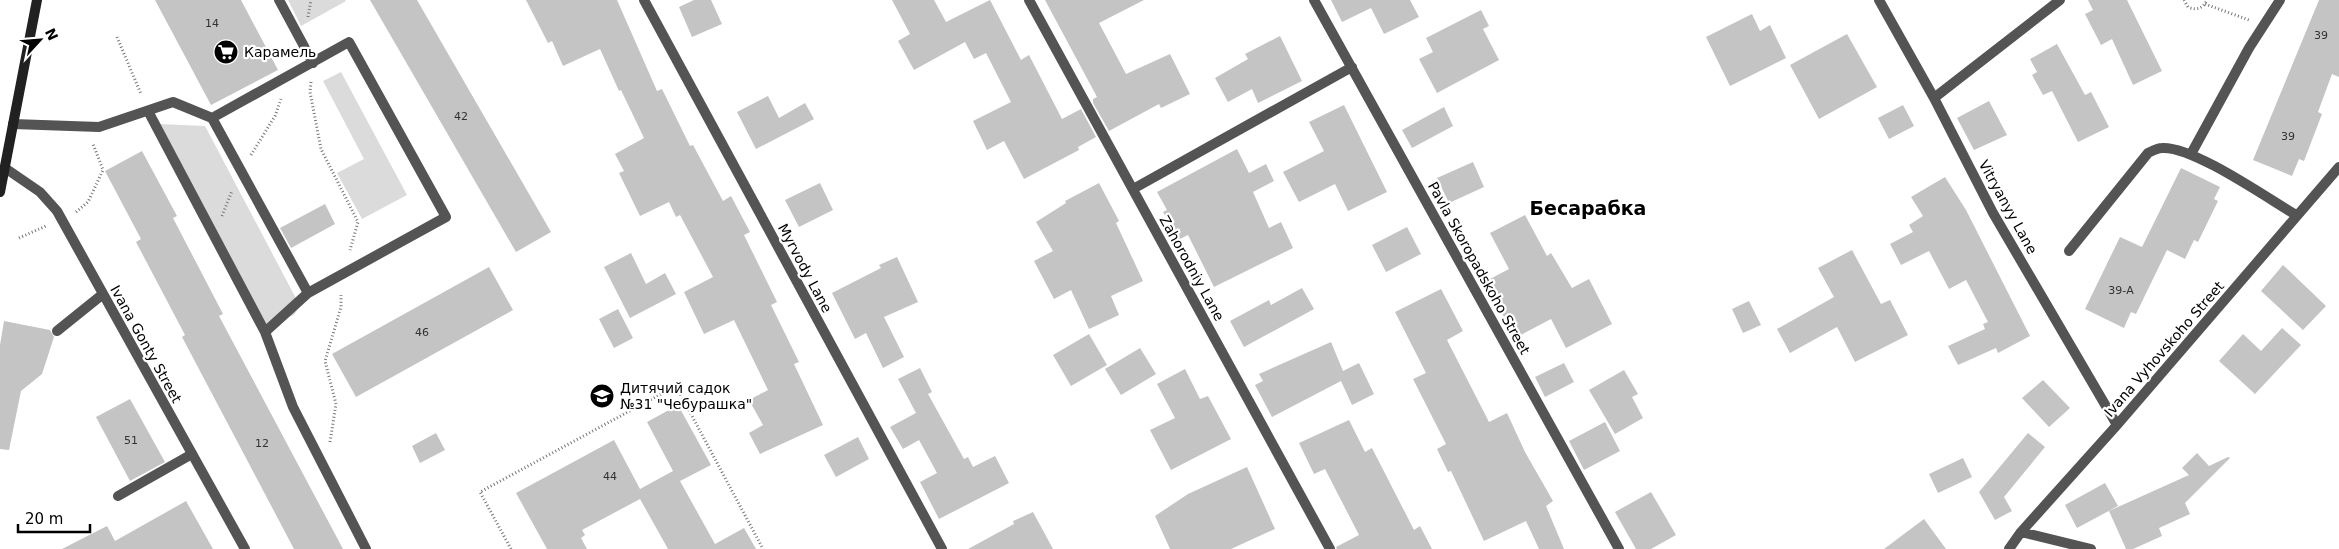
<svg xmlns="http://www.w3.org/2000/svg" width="2339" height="549" font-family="'DejaVu Sans',sans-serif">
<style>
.green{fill:#dbdbdb}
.building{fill:#c4c4c4}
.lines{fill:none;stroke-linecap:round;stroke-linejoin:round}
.path{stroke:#767676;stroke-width:3;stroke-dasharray:1 2.5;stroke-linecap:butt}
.lane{stroke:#545454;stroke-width:10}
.street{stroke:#545454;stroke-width:10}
.secondary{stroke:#212121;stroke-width:10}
.labels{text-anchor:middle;stroke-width:4.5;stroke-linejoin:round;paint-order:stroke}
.number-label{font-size:11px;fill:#313131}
.poi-label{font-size:14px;fill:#000;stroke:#fff;text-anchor:start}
.street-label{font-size:14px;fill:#000;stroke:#fff}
.district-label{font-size:19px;font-weight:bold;fill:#000;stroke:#fff}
</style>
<rect width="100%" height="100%" fill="#fff"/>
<path class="green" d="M288,0H345L346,1L301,26Z
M341,72L407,195L362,219L337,173L364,159L323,81Z
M159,124L205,126L300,306L294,315L265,327Z"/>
<path class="building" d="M155,0H241L278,70L211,105Z
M370,0H417L551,232L516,252Z
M526,0H617L657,91L662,89L690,146L693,145L723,201L731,196L750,232L744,235L777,302L771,305L799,362L794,364L823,425L760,454L749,433L763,425L749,400L768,390L734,320L704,334L684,292L713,277L680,215L676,217L669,202L640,216L619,173L624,171L615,154L644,138L621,90L619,91L600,49L563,66L552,41L548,43Z
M694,0H711L722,24L692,37L679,7Z
M892,0H934L946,22L990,0L1021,60L1029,55L1062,119L1081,109L1096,137L1078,147L1079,150L1024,179L1004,141L987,150L973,121L1011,102L986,53L974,59L965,42L914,70L898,41L910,34Z
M1045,0H1144L1099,23L1126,74L1170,54L1190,94L1161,108L1159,104L1109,131L1093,103V99L1097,97Z
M1331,0H1410L1419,17L1384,34L1371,8L1342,22Z
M2088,0H2127L2162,71L2133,85L2112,39L2101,45L2085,14L2093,10Z
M2319,0H2339V77L2332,74L2318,112L2322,114L2304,161L2299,159L2292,176L2253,160Z
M1481,10L1489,26L1483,29L1499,60L1437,93L1419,59L1433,52L1426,38Z
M1752,14L1760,31L1770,25L1786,58L1730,86L1706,37Z
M1847,34L1877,87L1819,119L1790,65Z
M1280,36L1302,81L1258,103L1252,89L1228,102L1215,78L1248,59L1245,54Z
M2057,44L2085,95L2091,92L2109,127L2078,142L2052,91L2043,95L2032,75L2037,72L2030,59Z
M768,96L779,118L805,103L814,119L756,149L737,112Z
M1989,101L2007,135L1974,150L1957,118Z
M1344,105L1387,192L1348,211L1335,184L1299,202L1283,172L1324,151L1309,122Z
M1903,105L1914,126L1889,139L1878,118Z
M1444,107L1453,126L1412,148L1402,130Z
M1237,149L1249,173L1266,164L1274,181L1253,192L1269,228L1281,222L1293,248L1214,287L1188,235L1178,240L1163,212L1167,210L1157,192Z
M142,151L177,216L173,218L223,314L219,316L343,549H294L182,337L185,335L136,242L141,239L105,171Z
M1473,162L1484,187L1449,203L1437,178Z
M2181,168L2220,187L2214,199L2218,201L2198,242L2194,240L2185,259L2167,250L2136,314L2131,312L2124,328L2085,309L2120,237L2142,247Z
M1945,177L1966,210L2030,336L1998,353L1996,348L1958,365L1948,346L1985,329L1983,324L1988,322L1966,280L1949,289L1929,251L1901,265L1890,244L1913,232L1909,225L1923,216L1911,197Z
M820,183L833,210L799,227L785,200Z
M1099,183L1119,221L1116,223L1143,281L1111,296L1119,315L1089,329L1071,290L1054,299L1034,261L1053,251L1036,222L1066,203L1065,201Z
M325,204L335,224L291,248L280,228Z
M1525,215L1547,256L1551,253L1572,288L1589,279L1612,324L1566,348L1551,319L1515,338L1500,310L1505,307L1490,279L1509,269L1490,233Z
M1407,227L1421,254L1386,272L1372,245Z
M1852,250L1881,304L1890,300L1908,335L1855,362L1837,327L1790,353L1777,329L1834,297L1818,268Z
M631,253L646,284L665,273L676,294L630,318L604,267Z
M897,257L918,302L884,317L904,357L883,368L866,333L855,339L832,293L881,268L879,265Z
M2283,265L2326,306L2303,330L2261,291Z
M489,267L513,310L356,397L332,354Z
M1302,288L1314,309L1244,347L1230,321L1269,300L1271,305Z
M1441,289L1463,331L1447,340L1489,422L1507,413L1525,452L1553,501L1546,506L1564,549H1539L1526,521L1484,541L1451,471L1448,472L1437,449L1446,444L1413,379L1426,373L1395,312Z
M1749,301L1761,325L1743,333L1732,309Z
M618,309L633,338L614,348L599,319Z
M4,321L50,330L54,337L42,374L21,391L9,450L0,449V345Z
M2282,328L2301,345L2255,394L2219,361L2243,334L2261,351Z
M1089,334L1107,365L1071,386L1053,355Z
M1331,342L1343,371L1359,363L1374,394L1352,405L1341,381L1272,417L1255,385L1263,381L1259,374Z
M1140,348L1156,374L1121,395L1105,369Z
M1564,363L1574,382L1545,397L1535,377Z
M920,368L932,392L928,394L964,459L968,457L973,467L995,456L1009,483L939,519L920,482L937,473L919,440L903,449L890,427L916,413L898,379Z
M1185,369L1200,399L1208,396L1231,439L1171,470L1150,430L1175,418L1157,384Z
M1624,370L1638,394L1632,397L1643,418L1615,434L1589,390Z
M2043,380L2070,408L2049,427L2022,398Z
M130,399L165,462L130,481L96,417Z
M678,405L711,465L680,481L715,544L744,528L756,549H668L640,499L582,530L585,535L581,538L587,549H547L516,493L614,440L640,489L673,471L647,422Z
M1349,420L1365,452L1372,448L1414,530L1420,526L1432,549H1337L1336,547L1359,535L1325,469L1314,474L1299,443Z
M1605,422L1620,451L1584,470L1569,441Z
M436,433L445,450L420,463L412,446Z
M2028,433L2045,447L2004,497L2012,511L1995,520L1979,492Z
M858,437L869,459L836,477L824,455Z
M2197,453L2209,466L2228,457L2230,458L2185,503L2190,514L2159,528L2162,536L2133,549H2126L2109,511L2189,475L2182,468Z
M1963,458L1972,477L1938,493L1929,474Z
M1247,467L1275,529L1231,549H1170L1155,516L1188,494Z
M2105,483L2118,506L2077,528L2065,505Z
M1651,492L1676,535L1651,549H1636L1615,512Z
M186,501L213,549H62L107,526L115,541Z
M1033,512L1053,549H968L1014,524L1013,521Z
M1924,519L1946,549H1884Z"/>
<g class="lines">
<path class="path" d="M2184,0L2188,7C2197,11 2203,8 2207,0
M2205,4L2249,20
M308,17L311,0
M117,37L141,94
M311,82L310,92L321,149L358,222L350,250
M251,155L275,116L281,99
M76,212L88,202L103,170L93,144
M222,216L232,191
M19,238L46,226
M330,442L336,404L325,361L341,307V295
M511,549L480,492L676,386L763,549"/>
<path class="lane" d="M279,0L313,63
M148,111L265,332L308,293
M13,124L99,127L173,102L212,118L308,293L446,217L349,42L212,118
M2191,154L2249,48L2280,0
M2069,251L2148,153C2152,151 2157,148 2162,148C2193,146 2267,198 2296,215
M265,332L293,407L366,549
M118,496L192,454"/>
<path class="street" d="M644,0L942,549
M1029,0L1330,549
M1314,0L1619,549
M1879,0L1934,98L1993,213L2117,425
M1934,98L2060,0
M5,168L40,192L57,211L245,549
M1133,189L1352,67
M57,331L103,294
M2021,532L2091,549
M2009,549L2021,532L2117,425L2339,167"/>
<path class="secondary" d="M0,192L37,0"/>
</g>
<defs>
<symbol id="supermarket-disc" viewBox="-11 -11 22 22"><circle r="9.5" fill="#000" stroke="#fff"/><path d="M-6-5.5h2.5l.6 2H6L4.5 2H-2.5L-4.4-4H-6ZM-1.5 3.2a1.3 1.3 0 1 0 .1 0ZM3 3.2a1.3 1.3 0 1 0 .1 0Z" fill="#fff"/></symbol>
<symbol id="school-disc" viewBox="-11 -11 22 22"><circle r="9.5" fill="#000" stroke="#fff"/><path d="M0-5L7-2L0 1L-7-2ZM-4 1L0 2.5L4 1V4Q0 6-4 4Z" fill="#fff"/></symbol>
</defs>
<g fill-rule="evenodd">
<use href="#supermarket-disc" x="212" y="38" width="28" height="28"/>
<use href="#school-disc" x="588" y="382" width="28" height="28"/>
</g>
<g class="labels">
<g class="number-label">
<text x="212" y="27">14</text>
<text x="2321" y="39">39</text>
<text x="461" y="120">42</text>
<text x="2288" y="140">39</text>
<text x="2121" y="294">39-А</text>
<text x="422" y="336">46</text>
<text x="131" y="444">51</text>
<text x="262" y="447">12</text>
<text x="610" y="480">44</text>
</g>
<g class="poi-label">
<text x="244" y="57">Карамель</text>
<text x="620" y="393">Дитячий садок<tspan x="620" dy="16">№31 "Чебурашка"</tspan></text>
</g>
<g class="street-label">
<text transform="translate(2008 207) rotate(61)" y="5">Vitryanyy Lane</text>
<text transform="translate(805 268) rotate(62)" y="5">Myrvody Lane</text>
<text transform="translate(1192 268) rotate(61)" y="5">Zahorodniy Lane</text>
<text transform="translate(1479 268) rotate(61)" y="5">Pavla Skoropadskoho Street</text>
<text transform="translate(146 344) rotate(61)" y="5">Ivana Gonty Street</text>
<text transform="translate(2164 349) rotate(-49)" y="5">Ivana Vyhovskoho Street</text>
</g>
<g class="district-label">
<text x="1588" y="215">Бесарабка</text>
</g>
</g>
<g transform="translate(40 40) rotate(64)" stroke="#ffffff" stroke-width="4" paint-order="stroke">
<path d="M0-4L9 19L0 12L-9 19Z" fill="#000000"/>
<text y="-8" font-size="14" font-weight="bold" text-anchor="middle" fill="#000000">N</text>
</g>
<path d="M18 524v8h72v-8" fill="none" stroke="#000000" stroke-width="2.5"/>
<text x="25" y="524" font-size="15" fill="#000000" stroke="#ffffff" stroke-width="4" paint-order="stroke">20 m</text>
</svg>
